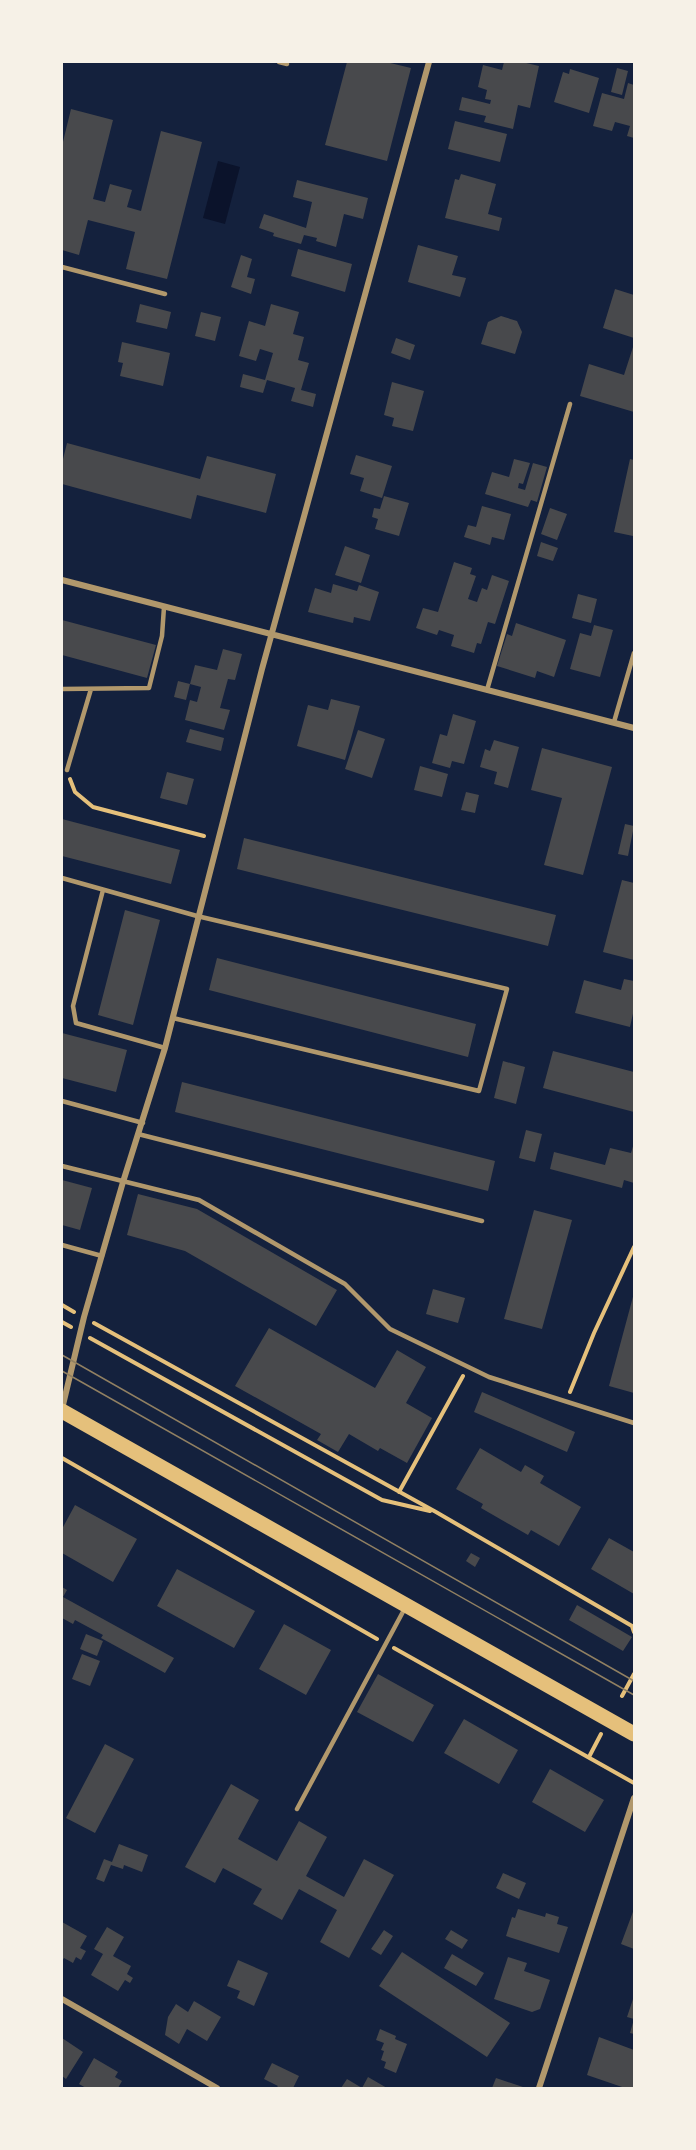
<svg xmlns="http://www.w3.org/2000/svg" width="696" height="2150" font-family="Barlow,sans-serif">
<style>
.water{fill:#0b132b}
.building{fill:#48494c}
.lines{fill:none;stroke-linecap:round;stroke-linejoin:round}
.path{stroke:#e5c07b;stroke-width:4}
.service{stroke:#b1986c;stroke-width:4.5}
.minor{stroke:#b1986c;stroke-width:6}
.primary{stroke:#e5c07b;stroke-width:15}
.tram{stroke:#918062;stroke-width:1.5}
</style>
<rect width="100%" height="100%" fill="#14213d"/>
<path class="water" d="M218,161L240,167L225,224L203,218Z"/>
<path class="building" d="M347,62H386L411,68L387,161L325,145Z
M504,62H522L539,66L530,108L518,105L513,129L484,122L486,116L459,110L462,97L490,104L491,100L485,99L487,90L478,87L483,65L502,70Z
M617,68L628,71L622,95L611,92Z
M570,69L599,78L589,113L554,102L563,72L569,74Z
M628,83L634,85V138L627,136L630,126L615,122L612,131L593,126L602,93L624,99Z
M71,109L113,120L93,199L105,202L110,184L132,190L127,207L141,211L161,131L202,142L167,279L126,269L135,232L88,220L79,255L62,250V146Z
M455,121L507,134L500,162L448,149Z
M461,174L496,184L488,214L502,218L499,231L445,218L455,179L459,180Z
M297,180L368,198L363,219L344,214L336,247L316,241L317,238L304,235L301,244L273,236L274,233L259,228L264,214L306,228L312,202L293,197Z
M418,245L458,256L452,275L466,278L460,297L408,282Z
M298,249L352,264L345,292L291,276Z
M241,255L252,259L247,277L255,279L251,294L231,287Z
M615,289L634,295V338L603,328Z
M140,304L171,312L167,329L136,322Z
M271,304L299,312L293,334L304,337L298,360L309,363L301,390L316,394L313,407L291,401L295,388L267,380L263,393L240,387L243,374L265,380L273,353L260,349L256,361L239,356L249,321L265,326Z
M201,312L221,317L215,341L195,336Z
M501,316L517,321L522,332L515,354L481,344L488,322Z
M396,338L415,345L410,360L391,353Z
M122,342L170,353L163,386L120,376L123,363L118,362Z
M634,344V412L580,396L589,364L624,375Z
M392,382L424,391L413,431L392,426L394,418L384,415Z
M67,443L200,479L207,456L276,474L266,513L197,495L191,519L62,484V463Z
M356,455L392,466L382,498L360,491L364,478L350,474Z
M514,459L530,463L523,484L519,483L518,488L525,490L533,463L547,467L537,502L531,500L528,507L485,494L492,472L509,477Z
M630,459L634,460V528L633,536L614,532Z
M384,496L409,503L399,536L375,529L378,519L372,517L374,508L380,509Z
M482,506L511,514L504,540L492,537L490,545L464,537L468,525L476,527Z
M550,508L567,514L557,540L541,534Z
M541,542L558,548L553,561L537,556Z
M345,546L370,555L361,583L335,575Z
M454,562L472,568L470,574L476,576L468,599L477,602L482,588L487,590L492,575L509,581L495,624L488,622L481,644L477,643L474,653L451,646L454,635L439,630L437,635L416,628L423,608L438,612Z
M333,584L357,591L359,585L379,592L370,621L354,617L353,623L308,612L315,588L331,593Z
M578,594L597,599L591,623L572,618Z
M62,620L156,645L147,678L62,655Z
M516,623L566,640L554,677L537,671L535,678L497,666L507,634L512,636Z
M594,625L613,630L600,677L570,669L580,633L591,636Z
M223,649L242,654L235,680L228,679L220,708L230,710L224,730L185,720L190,700L197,702L201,687L190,684L195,665L217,670Z
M178,681L190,684L186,700L174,697Z
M331,699L360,706L345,760L297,746L308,705L328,710Z
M453,714L476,721L464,764L452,761L450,768L432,763L440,734L447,736Z
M190,729L224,738L221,751L186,742Z
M358,730L385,739L372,778L345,769Z
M494,740L519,747L508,788L494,784L497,772L480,767L485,749L490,751Z
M542,748L612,767L583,875L544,865L562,798L531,790Z
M420,766L448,774L442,797L414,790Z
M167,772L194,779L187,805L160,798Z
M466,792L479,795L475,813L461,810Z
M62,819L180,850L171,884L62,856Z
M625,824L634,826L628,856L618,854Z
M244,838L556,915L548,946L237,869Z
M622,880L634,883V960L603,952Z
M125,910L160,920L133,1025L98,1015Z
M217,958L476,1024L468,1057L209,990Z
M624,979L634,981V1009L630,1027L575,1013L584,980L621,990Z
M62,1033L127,1050L116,1092L62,1078Z
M553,1051L634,1072V1112L543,1088Z
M503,1061L525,1067L516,1104L494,1098Z
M182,1082L495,1161L488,1191L175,1112Z
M526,1130L542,1134L535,1162L519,1158Z
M634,1143V1183L624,1180L622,1188L550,1169L554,1152L605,1165L610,1148L631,1153Z
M62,1180L92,1188L80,1230L62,1225Z
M138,1194L197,1209L337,1290L316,1326L185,1251L127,1235Z
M534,1210L572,1220L542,1329L504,1319Z
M433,1289L465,1298L458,1323L426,1314Z
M634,1293V1393L609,1386Z
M269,1328L375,1388L397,1350L426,1367L406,1403L432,1418L407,1463L380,1448L378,1451L349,1434L338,1452L317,1440L321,1434L235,1386Z
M482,1392L575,1432L567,1452L474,1412Z
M480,1448L521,1472L525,1465L544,1476L540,1483L581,1507L559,1546L531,1530L528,1535L481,1508L483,1504L456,1489Z
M75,1505L137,1539L113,1582L62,1553V1529Z
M609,1538L634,1552V1594L591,1569Z
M471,1553L480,1558L475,1567L466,1561Z
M177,1569L255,1611L234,1648L157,1606Z
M62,1587L67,1590L63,1597L174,1658L165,1673L101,1638L103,1635L75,1620L73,1624L62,1618Z
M577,1605L632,1637L623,1651L569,1620Z
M284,1624L331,1650L306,1695L259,1669Z
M86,1634L103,1641L97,1656L80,1649Z
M82,1654L100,1661L90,1686L72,1679Z
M378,1674L434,1705L413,1742L357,1712Z
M464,1719L518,1750L499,1784L444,1753Z
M105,1744L134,1759L95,1833L66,1818Z
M550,1769L604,1800L585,1832L532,1802Z
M231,1784L259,1800L238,1839L277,1861L299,1821L327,1837L306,1876L344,1897L364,1859L394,1875L349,1958L320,1942L337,1910L299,1889L282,1920L253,1904L262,1889L223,1868L215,1883L185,1867Z
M119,1844L148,1855L142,1872L124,1865L123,1869L111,1865L104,1882L96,1879L104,1859L112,1862Z
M503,1873L526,1883L519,1899L496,1888Z
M518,1909L545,1917L546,1913L559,1917L557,1924L568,1927L559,1953L506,1936L512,1917L515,1918Z
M634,1909V1949L621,1944Z
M62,1922L87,1936L80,1948L86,1951L81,1960L76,1957L73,1963L64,1958L62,1961Z
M107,1927L124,1937L113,1956L131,1966L127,1974L133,1978L130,1983L125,1980L118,1991L91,1975L103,1954L94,1949Z
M384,1930L393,1936L381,1955L371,1949Z
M451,1930L468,1940L462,1949L445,1939Z
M402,1952L510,2023L487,2057L379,1986Z
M452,1954L484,1973L476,1986L444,1968Z
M508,1957L527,1963L524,1971L550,1980L540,2009L532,2012L494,1999Z
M238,1960L268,1973L254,2006L237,1998L240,1991L227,1986Z
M634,1996V2034L630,2033L634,2019L627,2017Z
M194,2001L221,2017L207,2041L187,2029L179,2044L165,2035L168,2017L176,2004L188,2012Z
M380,2029L396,2036L395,2039L407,2044L396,2073L384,2068L386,2062L381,2060L384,2051L381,2050L384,2043L376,2040Z
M599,2037L634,2050V2088H625L587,2075Z
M62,2038L83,2052L66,2079L62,2076Z
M94,2058L118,2072L115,2077L122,2081L118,2088H86L79,2084Z
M272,2063L299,2076L293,2088H276L278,2086L264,2079Z
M368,2077L387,2088H341L347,2079L362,2088Z
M496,2078L526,2088H492Z"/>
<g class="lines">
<path class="path" d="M70,779L75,792L93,807L204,836
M62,1305L74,1312
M62,1322L71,1327
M94,1323L436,1512L632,1626L634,1632
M90,1338L382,1500L430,1511
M570,1392L594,1333L634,1247
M62,1458L377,1639
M399,1492L463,1376
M394,1648L634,1783
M622,1696L634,1674
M589,1757L601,1734"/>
<path class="service" d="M279,62L287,64
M62,267L165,294
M62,689L149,688L162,636L164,607
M487,690L570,404
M614,722L634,653
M67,770L91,689
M62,878L197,916L507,989L479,1091L173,1018
M103,890L73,1006L76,1023L165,1048
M62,1101L143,1123
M138,1134L482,1221
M62,1166L199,1200L345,1284L390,1329L489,1377L634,1423
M62,1245L102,1256
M297,1809L405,1608"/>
<path class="minor" d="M62,580L634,728
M62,1409L84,1317L123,1182L165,1048L262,669L429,62
M62,1999L217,2088
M539,2088L634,1798"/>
<path class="primary" d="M62,1411L634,1734"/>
<path class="tram" d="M62,1355L634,1681
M62,1371L634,1695"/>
</g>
<rect width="696" height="2150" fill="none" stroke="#f6f1e7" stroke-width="126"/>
</svg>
